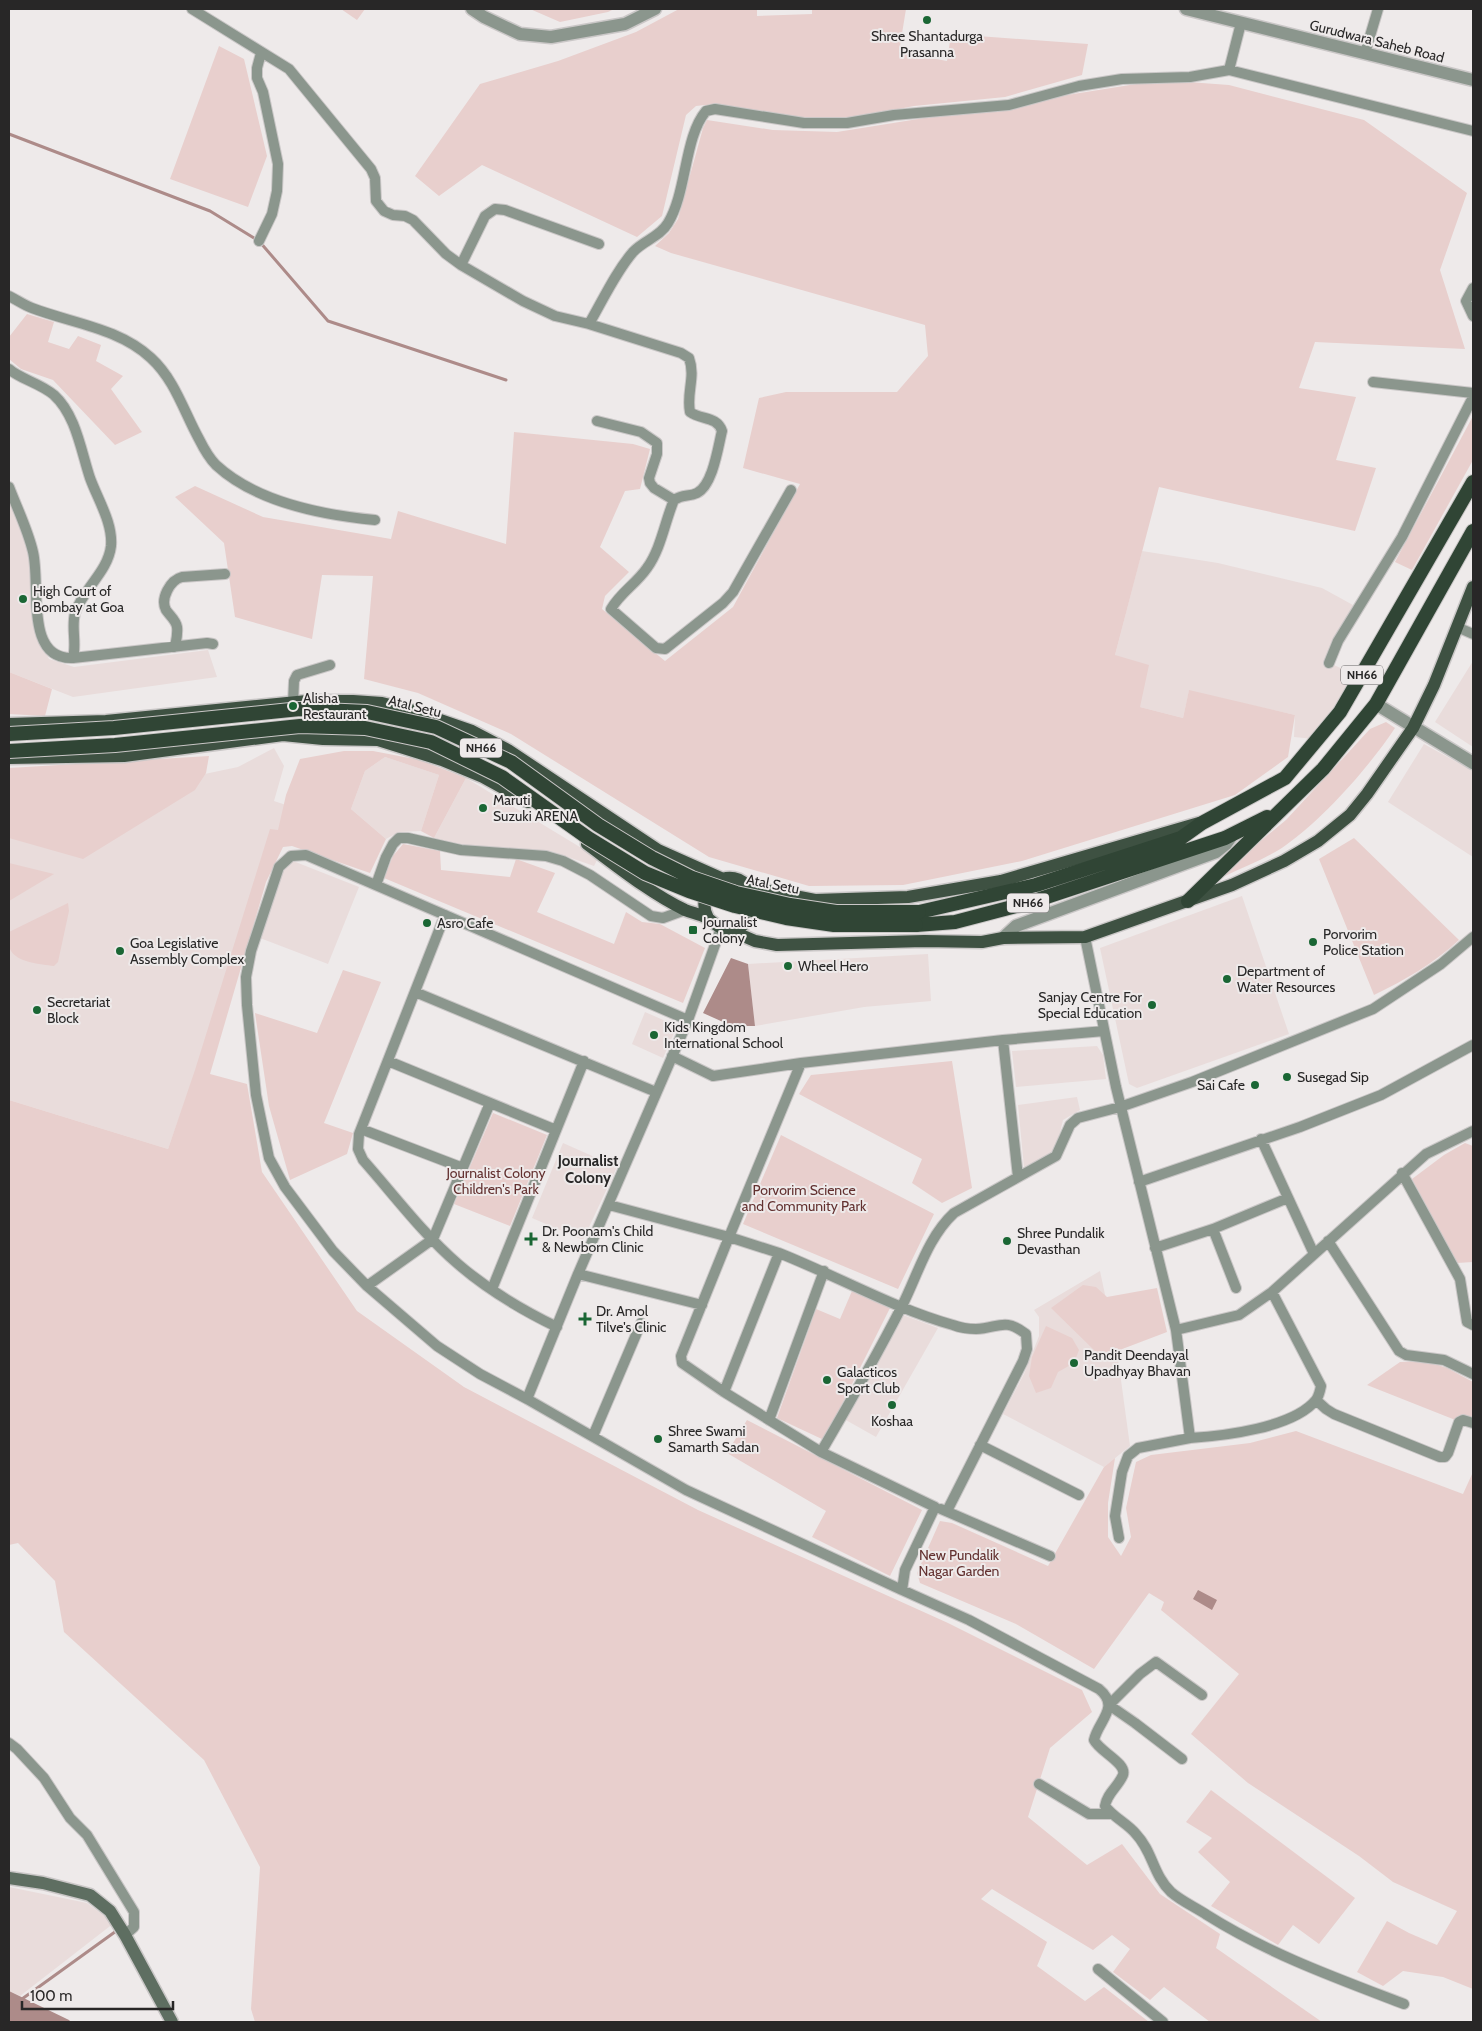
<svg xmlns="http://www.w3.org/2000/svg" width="1482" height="2031" font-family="Cabin,sans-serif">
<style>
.built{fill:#e9dcdb}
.green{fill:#e8cfcd}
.water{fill:#ad8b89}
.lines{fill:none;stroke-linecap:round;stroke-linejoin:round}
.stream{stroke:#ad8b89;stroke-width:3}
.minor-casing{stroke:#cac7c7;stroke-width:12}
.tertiary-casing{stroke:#cac7c7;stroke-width:15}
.secondary-casing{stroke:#cac7c7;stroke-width:15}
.primary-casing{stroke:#cac7c7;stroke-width:15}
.trunk-casing{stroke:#cac7c7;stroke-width:16}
.minor{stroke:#8b968d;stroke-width:10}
.tertiary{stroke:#8b968d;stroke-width:12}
.secondary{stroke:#5e6e61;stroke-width:12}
.primary{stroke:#3e5142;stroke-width:12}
.trunk{stroke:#304535;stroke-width:14}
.trunk-bridge-casing{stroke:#cac7c7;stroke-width:16;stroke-linecap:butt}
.trunk-bridge{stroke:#304535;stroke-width:14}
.poi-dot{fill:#1a6634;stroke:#eeeaea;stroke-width:2}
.labels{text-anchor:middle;stroke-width:4;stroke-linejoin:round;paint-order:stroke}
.shield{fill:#eeeaea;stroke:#636262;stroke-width:1}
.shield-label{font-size:12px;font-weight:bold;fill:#282727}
.poi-label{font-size:14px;fill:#282727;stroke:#eeeaea;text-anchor:start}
.street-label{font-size:14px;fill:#282727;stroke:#eeeaea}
.park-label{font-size:14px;fill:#633130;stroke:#eeeaea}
.neighbourhood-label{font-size:15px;font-weight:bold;fill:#282727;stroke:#eeeaea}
</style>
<rect width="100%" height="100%" fill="#eeeaea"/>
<path class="built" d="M9,490L33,556L41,642L49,659L74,667L208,650L217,677L73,697L9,672Z
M1142,551L1218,563L1322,588L1353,605L1325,661L1358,676L1314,739L1294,737L1295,715L1189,691L1183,718L1140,707L1115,655Z
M1473,661V747L1435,722Z
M1424,744L1473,771V857L1388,802Z
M274,748L284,766L274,801L289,806L168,1149L9,1100V799L195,776L238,767Z
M385,757L439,775L421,831L399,832L386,839L351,809L365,771Z
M466,778L598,858L594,866L551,851L475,849L434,838Z
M293,861L359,887L328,964L260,938L283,870Z
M1242,896L1289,1034L1137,1088L1129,1084L1100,948Z
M928,954L931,1001L864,1007L755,1026L748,964Z
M645,1012L677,1026L663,1058L632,1044Z
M1097,1046L1103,1055L1106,1079L1016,1087L1012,1051Z
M1077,1097L1080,1110L1063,1120L1055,1153L1024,1167L1018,1105Z
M563,1143L617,1167L583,1240L532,1218Z
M1100,1271L1117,1351L1130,1446L1104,1467L1003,1414L1024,1374L1039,1336V1317L1034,1310Z
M903,1315L938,1328L876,1437L844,1419Z
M9,1887L87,1903L114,1923L20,1996L9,1991Z"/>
<path class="green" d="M341,9H365L357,20Z
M530,9H614L608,12L560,22Z
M679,9H757V16L812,14V9H906L899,52L947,61L951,34L1088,44L1082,75L1005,97L914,106L847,119H799L705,105L696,106L686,115L662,216L637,237L482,165L439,196L415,176L480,84L558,61L636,32Z
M219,46L244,59L267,156L248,207L170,179Z
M1161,80L1229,85L1364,120L1467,193L1440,270L1465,349L1315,342L1299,388L1356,397L1336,460L1376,468L1355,531L1159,487L1115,655L1149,665L1140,707L1183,718L1189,690L1295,715L1288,757L1235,795L1022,861L903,885L809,886L709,857L511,734L418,693L364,679L373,576L322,575L312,639L235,617L224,543L175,497L195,486L263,517L391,539L398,511L506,544L514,432L633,444L650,449L640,489L625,491L600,547L629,572L605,596L602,609L665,661L733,607L800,484L743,468L759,398L786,392H897L928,356L925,325L671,253L655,246L669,233L678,219L703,128L707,120L773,130L837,132Z
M27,314L54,322L48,342L69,349L78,336L101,345L96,361L123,376L111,389L142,432L115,445L53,380L21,369L9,359V337Z
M1473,416V460L1412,570L1395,562Z
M9,672L52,689L45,716L9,714Z
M1386,722L1395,728C1370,766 1323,819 1286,845C1268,858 1245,866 1225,876L1223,872L1286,820L1370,729Z
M344,751H373L420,760L466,778L434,838L421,831L439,775L385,757L365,771L351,809L386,839L370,873L292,846L283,847L266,882L210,1074L247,1084L262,1172L357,1311L464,1387L698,1510L948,1623L1082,1690L1092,1712L1050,1748L1028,1817L1087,1865L1122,1844L1160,1894L1220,1934L1216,1948L1322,2022H1210L1164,1987L1150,2000L1113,1972L1130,1949L1112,1935L1093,1950L992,1889L981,1899L1047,1942L1037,1966L1085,2001L1104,1987L1149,2022H255L251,2009L260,1867L204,1760L64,1632L55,1581L18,1543L9,1545V1100L168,1149L195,1070L270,829L278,830L286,795L300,759Z
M209,756L206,773L195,790L83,859L9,838V768Z
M1354,838L1459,940C1433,964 1405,980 1374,995L1319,859Z
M403,844L440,851L441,870L510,877L516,859L555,873L537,912L614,944L626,912L642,922L660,924L705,948L683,1003L384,878L393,856Z
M9,863L54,874L9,901Z
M68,903L69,911L58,962L54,966C41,964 16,963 10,949C8,944 9,937 9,932Z
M343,970L381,982L324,1123L353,1133L347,1154L290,1180L269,1106L255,1013L317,1033Z
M952,1061L972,1188L942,1203L912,1183L922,1159L799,1094L811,1075Z
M493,1113L547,1135L510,1226L454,1204Z
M781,1135L934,1214L898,1289L743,1224Z
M1465,1143L1473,1146V1262L1457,1263L1412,1179L1444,1155Z
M1083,1285L1096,1287L1107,1297L1157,1288L1167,1332L1117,1351L1110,1357L1095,1351L1051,1308Z
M852,1291L890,1308L824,1440L777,1418L816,1309L840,1319Z
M1046,1326L1072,1338L1079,1350L1074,1363L1058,1372L1051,1388L1036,1393L1029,1376L1032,1357Z
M1426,1361L1447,1368L1473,1382V1427L1367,1385L1400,1362Z
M747,1420L922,1510L890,1576L812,1537L826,1511L727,1453Z
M1296,1431L1463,1494L1473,1472V1989L1443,1977L1403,1971L1383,1986L1357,1972L1387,1921L1409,1933L1437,1945L1457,1911L1393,1882L1359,1856L1248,1783L1191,1734L1239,1674L1161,1610L1164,1602L1149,1593L1094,1669L1016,1624L920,1583L917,1573L940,1521L952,1523L1048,1566L1104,1467L1115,1458L1108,1503V1537L1121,1556L1131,1537L1126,1508L1136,1462L1151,1455L1250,1443Z
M1211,1790L1355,1898L1319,1944L1293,1925L1278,1945L1211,1906L1230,1882L1198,1852L1212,1838L1186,1822Z"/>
<path class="water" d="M731,958L748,964L755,1026H732L703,1013Z
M1198,1590L1217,1600L1212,1610L1193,1599Z
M9,1991L69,2020L71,2022H9Z"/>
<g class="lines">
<path class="stream" d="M9,134L210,211L259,241L328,321L506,380
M22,1999L119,1929"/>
<defs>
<path id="minor" d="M192,9L289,69L371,169L375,178L376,201L384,211L393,215L405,216L413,220L446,254L461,265L523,301L555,316L589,324L681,353L689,358C696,377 686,393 690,412C701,420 717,416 722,431C718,447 713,485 697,493C689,497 683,494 674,500C665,521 661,549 647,568C636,584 621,592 611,609L656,648L665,649L723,603L733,592L791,490
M1365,53L1378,9
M1229,70L1473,131
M259,241L272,214L277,191L278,164L263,92L257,78V68L261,53
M461,265L485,216L495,209L505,210L599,244
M1473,288L1466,301L1473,316
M9,296C17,300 24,305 32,308C71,323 119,328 151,358C175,380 184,412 199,439C203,447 209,458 216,465C256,502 322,515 375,520
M589,324C603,300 615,273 633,252C644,240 660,237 668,223C687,192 684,137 706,111L715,109L804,123H847L894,115L1009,105L1079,86L1122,79L1190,77L1229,70L1241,23
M9,369C20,379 40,383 54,395C76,415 81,451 90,478C98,500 113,523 111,546C108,572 83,589 75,613C71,628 77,643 73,658
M1373,382L1473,393
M597,421L641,432L657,443V454L649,478L650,483L654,488L674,500
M9,487C17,508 28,530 33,552C41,585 24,660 73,658L207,643L213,644
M1457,627L1473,634
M175,647C176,641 178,634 177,627C176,620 170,616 166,610C160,599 170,580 182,577L225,574
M1329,663L1338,641L1402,537L1473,397
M293,703L294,681L297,675L330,665
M376,885L386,857L393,844L399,838H408L461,850L546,856L563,861L590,875L651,916L663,918L685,910
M445,915L359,1134L358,1149L363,1160C394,1195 423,1234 458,1264C488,1290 522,1310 557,1327
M1085,937L1116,1087L1176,1330L1190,1438L1138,1448L1128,1456L1122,1472L1115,1516L1119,1538
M415,992L656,1092
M688,1020L306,855L291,856L279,867L251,951L246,977L247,1005L256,1095L269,1158L285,1187L333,1251L367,1286L437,1346L480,1374L527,1399L686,1490L902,1590
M672,1056L713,1076L801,1063L1003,1040
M388,1061L556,1130
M361,1129L463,1168
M1261,1139L1314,1254
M1402,1173L1460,1279L1467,1322L1473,1325
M1018,1177L1003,1040L1104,1031
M1139,1182L1300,1127L1381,1095L1473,1045
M609,1205L729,1237L801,1063
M1213,1229L1236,1288
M1328,1241L1399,1351L1406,1355L1444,1360L1473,1374
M1155,1248L1213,1229L1288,1198
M779,1253C837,1276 895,1309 953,1325C961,1328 968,1329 976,1329C999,1328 1004,1317 1026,1334L1027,1349L1023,1361L947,1511
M578,1274L702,1305
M367,1286L433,1239L490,1103
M492,1289L584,1061
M1176,1330L1239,1315L1272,1292L1426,1154L1473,1131
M724,1392L779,1253L729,1237L681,1356L682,1363L724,1392L821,1452
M527,1399L578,1274L688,1020L721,928
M1316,1400L1326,1409L1334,1414L1440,1457H1445L1448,1453L1459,1422L1463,1420L1473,1423
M769,1420L824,1271
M593,1436L641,1323
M1190,1438C1223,1436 1293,1428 1316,1400C1319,1396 1320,1391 1321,1386L1272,1292
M980,1445L1079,1495
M941,1509L1050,1556
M9,1743L17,1749L44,1778L70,1818L87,1835L134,1912V1927L125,1935
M1182,1759L1135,1723L1109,1705L1140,1674L1156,1662L1202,1695
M1039,1784L1089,1814H1111
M1098,1969L1163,2022
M1404,2004C1336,1978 1269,1954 1207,1915C1195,1907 1181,1901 1171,1892C1153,1875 1153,1852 1136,1834C1127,1823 1114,1818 1105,1806C1107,1793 1118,1787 1123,1775C1127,1763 1100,1752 1094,1740C1098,1721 1121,1707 1099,1689L969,1620L902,1590L905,1570L935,1507L821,1452C849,1404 877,1355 902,1306C918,1274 928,1237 954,1213L1056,1156L1070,1125L1078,1118L1120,1107L1192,1082L1373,1009L1441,964L1473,937"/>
<path id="tertiary" d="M472,9L484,17L520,34L551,37L625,24L655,9
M1186,9L1473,80
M1376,704L1473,763
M1003,938L1016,926L1216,852L1226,844L1233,834"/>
<path id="secondary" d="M9,1878L43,1883L90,1895L110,1911L125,1935L172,2022"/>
<path id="primary" d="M9,724L106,721L307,701H353L382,703L411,710L472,731L508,750L658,850L723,879
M9,758L124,756L283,735L323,739L378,740L442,760L483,777L528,802
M587,844C618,867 650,893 685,910C692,913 700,914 707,918C714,922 717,928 726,929C736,931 747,924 752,916C756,907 755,898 750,890C733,862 692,887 708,918
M748,887L815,900L908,897L1001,881L1199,823
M727,929L755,941L777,945L924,941L982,942L1003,938L1085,937L1232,885L1284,861L1318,841L1350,815L1367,794L1413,728L1434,685L1473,587"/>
<path id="trunk" d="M1188,901L1323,769L1376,704L1473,531
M919,912L1036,885L1181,838L1202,823L1285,778L1340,712L1473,482
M916,925L955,922L1028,903L1225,838L1267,817"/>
</defs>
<use href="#minor" class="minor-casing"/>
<use href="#tertiary" class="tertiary-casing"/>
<use href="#secondary" class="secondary-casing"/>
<use href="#primary" class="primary-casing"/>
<use href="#trunk" class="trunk-casing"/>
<use href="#minor" class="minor"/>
<use href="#tertiary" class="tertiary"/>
<use href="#secondary" class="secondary"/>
<use href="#primary" class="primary"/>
<use href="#trunk" class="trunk"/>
<defs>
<path id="trunk-bridge" d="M9,734L114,728L300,709L367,712L436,727L511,762L598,825L652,858L692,878L736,893L790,905L836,912H919
M9,751L115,745L300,726L365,728L431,742L502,777L588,838L645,873L689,891L735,906L786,918L834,925H916"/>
</defs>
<use href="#trunk-bridge" class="trunk-bridge-casing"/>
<use href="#trunk-bridge" class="trunk-bridge"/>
</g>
<g class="poi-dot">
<circle cx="927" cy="20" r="5"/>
<circle cx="23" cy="599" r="5"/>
<circle cx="293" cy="706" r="5"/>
<circle cx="483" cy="808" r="5"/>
<circle cx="427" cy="923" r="5"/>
<rect x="688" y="925" width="10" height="10" rx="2.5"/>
<circle cx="1313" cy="942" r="5"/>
<circle cx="120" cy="951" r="5"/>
<circle cx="788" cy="966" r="5"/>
<circle cx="1227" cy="979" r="5"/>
<circle cx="1152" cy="1005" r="5"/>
<circle cx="37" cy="1010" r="5"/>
<circle cx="654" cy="1035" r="5"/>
<circle cx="1287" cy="1077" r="5"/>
<circle cx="1255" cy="1085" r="5"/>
<path d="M528.5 1231.5h5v5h5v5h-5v5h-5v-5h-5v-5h5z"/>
<circle cx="1007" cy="1241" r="5"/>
<path d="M582.5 1311.5h5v5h5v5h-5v5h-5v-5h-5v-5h5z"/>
<circle cx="1074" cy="1363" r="5"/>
<circle cx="827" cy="1380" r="5"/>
<circle cx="892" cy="1405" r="5"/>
<circle cx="658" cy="1439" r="5"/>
</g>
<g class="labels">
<g class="shield">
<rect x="1341" y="665.5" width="42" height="19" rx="4"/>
<rect x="460" y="738.5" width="42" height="19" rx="4"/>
<rect x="1007" y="893.5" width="42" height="19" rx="4"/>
</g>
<g class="shield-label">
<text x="1362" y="679">NH66</text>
<text x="481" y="752">NH66</text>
<text x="1028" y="907">NH66</text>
</g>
<g class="poi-label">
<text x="927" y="41" text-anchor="middle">Shree Shantadurga<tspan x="927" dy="16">Prasanna</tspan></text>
<text x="33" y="596">High Court of<tspan x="33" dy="16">Bombay at Goa</tspan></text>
<text x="303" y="703">Alisha<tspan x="303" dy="16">Restaurant</tspan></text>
<text x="493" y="805">Maruti<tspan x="493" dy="16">Suzuki ARENA</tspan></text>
<text x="703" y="927">Journalist<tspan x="703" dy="16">Colony</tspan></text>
<text x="437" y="928">Asro Cafe</text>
<text x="1323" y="939">Porvorim<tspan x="1323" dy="16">Police Station</tspan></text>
<text x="130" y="948">Goa Legislative<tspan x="130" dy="16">Assembly Complex</tspan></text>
<text x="798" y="971">Wheel Hero</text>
<text x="1237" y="976">Department of<tspan x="1237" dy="16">Water Resources</tspan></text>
<text x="1142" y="1002" text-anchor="end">Sanjay Centre For<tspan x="1142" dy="16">Special Education</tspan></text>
<text x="47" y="1007">Secretariat<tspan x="47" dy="16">Block</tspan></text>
<text x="664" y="1032">Kids Kingdom<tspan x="664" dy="16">International School</tspan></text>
<text x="1297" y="1082">Susegad Sip</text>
<text x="1245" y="1090" text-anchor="end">Sai Cafe</text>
<text x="542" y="1236">Dr. Poonam's Child<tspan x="542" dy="16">&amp; Newborn Clinic</tspan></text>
<text x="1017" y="1238">Shree Pundalik<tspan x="1017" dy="16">Devasthan</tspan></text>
<text x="596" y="1316">Dr. Amol<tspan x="596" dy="16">Tilve's Clinic</tspan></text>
<text x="1084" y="1360">Pandit Deendayal<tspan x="1084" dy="16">Upadhyay Bhavan</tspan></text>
<text x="837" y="1377">Galacticos<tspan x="837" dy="16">Sport Club</tspan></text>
<text x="892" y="1426" text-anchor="middle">Koshaa</text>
<text x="668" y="1436">Shree Swami<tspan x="668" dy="16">Samarth Sadan</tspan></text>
</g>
<g class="street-label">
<text transform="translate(1377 41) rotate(14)" y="5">Gurudwara Saheb Road</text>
<text transform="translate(415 706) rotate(14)" y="5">Atal Setu</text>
<text transform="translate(773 884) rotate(11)" y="5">Atal Setu</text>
</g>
<g class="park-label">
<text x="496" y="1178">Journalist Colony<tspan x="496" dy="16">Children's Park</tspan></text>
<text x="804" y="1195">Porvorim Science<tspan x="804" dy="16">and Community Park</tspan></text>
<text x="959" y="1560">New Pundalik<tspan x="959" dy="16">Nagar Garden</tspan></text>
</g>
<g class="neighbourhood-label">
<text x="588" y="1166">Journalist<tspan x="588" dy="17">Colony</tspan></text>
</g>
</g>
<rect width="1482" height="2031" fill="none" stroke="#282727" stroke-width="20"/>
<path d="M22 2001v8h151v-8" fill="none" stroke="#282727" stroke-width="2.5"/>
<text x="30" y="2001" font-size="15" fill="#282727" stroke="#eeeaea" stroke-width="4" paint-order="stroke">100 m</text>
</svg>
